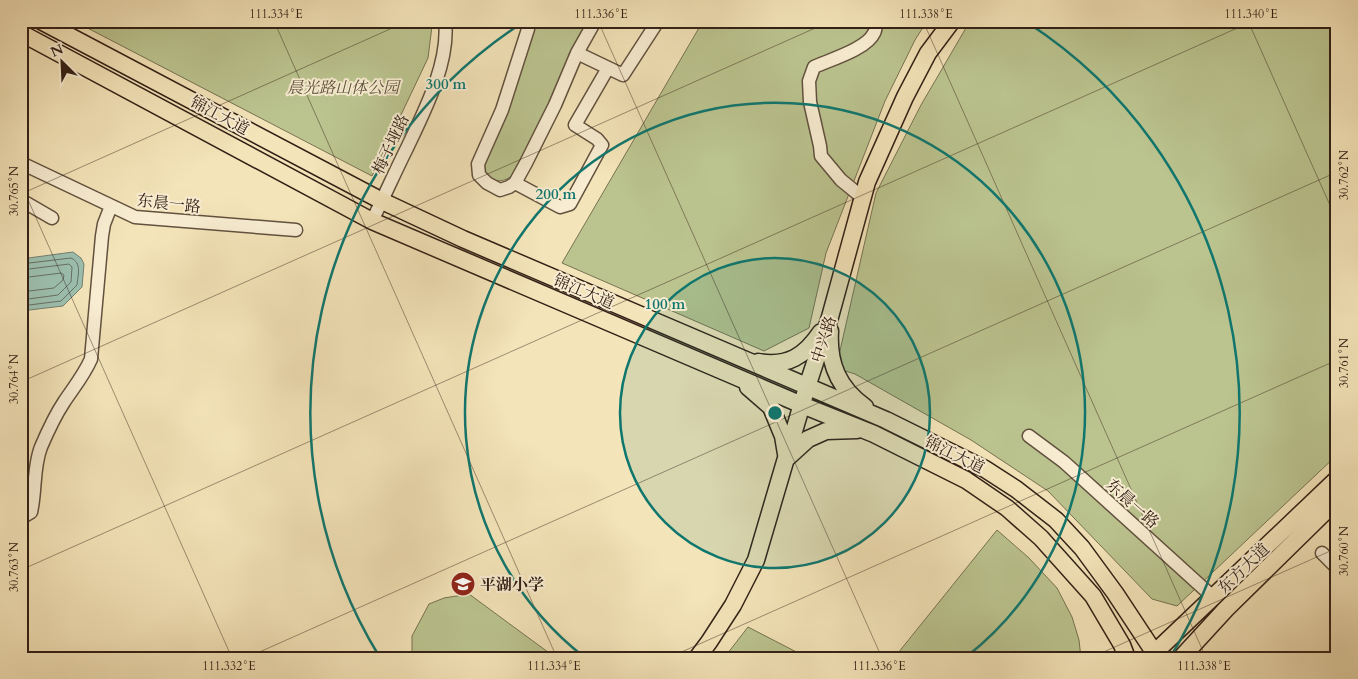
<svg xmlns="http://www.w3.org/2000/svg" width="1358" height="679" font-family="Cardo,'Noto Serif SC',serif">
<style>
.green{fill:#bbc48f;stroke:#767252}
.water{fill:#9cbfae;stroke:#727f71}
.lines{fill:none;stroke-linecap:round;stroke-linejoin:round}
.shore{stroke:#677062;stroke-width:1}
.minor-casing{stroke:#62513f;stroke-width:15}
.major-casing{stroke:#322016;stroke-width:19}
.minor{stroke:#f8edd2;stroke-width:12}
.major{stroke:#f4e4b9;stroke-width:16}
.ticks{fill:none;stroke:#322016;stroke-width:1;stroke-opacity:0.45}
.ring{fill:none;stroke:#0f766e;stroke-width:2.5}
.labels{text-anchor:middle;stroke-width:4;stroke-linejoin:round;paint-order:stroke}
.park-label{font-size:16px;font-style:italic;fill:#5b513a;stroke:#f8edd2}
.street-label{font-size:16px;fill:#322016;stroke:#f8edd2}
.poi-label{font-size:16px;font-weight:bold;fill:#322016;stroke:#f8edd2;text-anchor:start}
.centre{fill:#0f766e;stroke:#f8edd2;stroke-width:2.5}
.ring-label{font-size:15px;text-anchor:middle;font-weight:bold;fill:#0f766e;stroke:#f8edd2;stroke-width:4;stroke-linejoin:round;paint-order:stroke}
.neatline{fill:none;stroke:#322016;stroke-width:2}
.ticks-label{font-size:12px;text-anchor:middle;fill:#322016}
</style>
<rect width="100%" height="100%" fill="#f4e4b9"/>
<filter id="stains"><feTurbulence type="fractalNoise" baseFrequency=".004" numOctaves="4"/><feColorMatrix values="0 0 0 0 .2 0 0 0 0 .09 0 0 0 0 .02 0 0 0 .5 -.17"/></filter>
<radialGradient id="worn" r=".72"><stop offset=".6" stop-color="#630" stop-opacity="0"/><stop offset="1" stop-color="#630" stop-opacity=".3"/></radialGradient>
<path class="green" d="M74,21H430L432,26L428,58L372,176Z
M531,21H590L519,163C517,168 514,174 510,177C503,183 488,182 484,173C483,171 483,168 483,165Z
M703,21H927L915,40L885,101L826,253L809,328L764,351L562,263Z
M970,21H1337V455L1177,606L1152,599L1048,491L971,440L855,374L836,368L876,193L921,105Z
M997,530L1029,558L1057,588L1072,617L1079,640L1081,658H894Z
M469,594L556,658H412V636L429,604L444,598Z
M748,627L808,658H724Z"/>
<path class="water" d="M73,252L81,258L84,264L82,287L63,306L21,311V259Z"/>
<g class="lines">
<path class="shore" d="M21,264L71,258C82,263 78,274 77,285L61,301L21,306
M21,270L69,264L72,267L71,282L58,295L21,300
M21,278L61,273L64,275L63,280L54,288L21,292"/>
<defs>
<path id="minor" d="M528,21V29L502,110L478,164L479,175L487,183L500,190L509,187L515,183L526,163L555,105L577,53L595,21
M577,53L623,75L658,21
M21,163L135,217L296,230
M515,183L560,207L570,204L602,145L597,139L575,125L608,68
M863,198L841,180L821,156L820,146L810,102L809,81L814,67C829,60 867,49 874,33C876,30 876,25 876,21
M21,200L52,218
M372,221C384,197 395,172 407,148C424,112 450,62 445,21
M1029,436L1064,462L1213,597
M21,518L31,512C36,491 33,467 41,447C47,433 56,414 64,402C74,387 84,375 91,359L102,236L104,224L111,206
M1322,553L1337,568"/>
<path id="major" d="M41,21L382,201L463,239L886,420L985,469L1016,489L1056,520L1082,548L1115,593L1154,652L1156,658
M21,33L372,221L802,405L874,434L966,480L1007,508L1041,538L1093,596L1122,645L1127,658
M830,331C828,363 838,388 865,407
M758,362C788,367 805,356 821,332
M748,387L771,407L783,436L786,454
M786,459L808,439L826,431L857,430
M697,658L709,642L733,605L756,560L807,387L830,317L867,182L905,97L928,53L952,21
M1149,658L1337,479
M1181,658L1226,609L1337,500"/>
</defs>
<use href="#minor" class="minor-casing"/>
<use href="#major" class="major-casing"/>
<use href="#minor" class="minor"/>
<use href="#major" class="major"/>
</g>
<path class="ticks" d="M274,21L557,658M598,21L882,658M923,21L1206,658M1248,21L1337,221M21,184L232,658M21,194L408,21M21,382L831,21M21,570L1253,21M246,658L1337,172M668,658L1337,360M1090,658L1337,548"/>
<circle cx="775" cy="413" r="155" fill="#0f766e" fill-opacity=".12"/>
<g class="ring">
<circle cx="775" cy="413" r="155"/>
<path d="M584 657A310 310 0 1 1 966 657"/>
<path d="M379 656A465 465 0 0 1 522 23M1028 23A465 465 0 0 1 1171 656"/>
</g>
<defs>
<symbol id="school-disc" viewBox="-11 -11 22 22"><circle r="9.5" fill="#8f2418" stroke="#f8edd2"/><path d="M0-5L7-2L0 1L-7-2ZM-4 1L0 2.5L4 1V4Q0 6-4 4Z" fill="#fff"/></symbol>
</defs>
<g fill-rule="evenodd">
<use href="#school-disc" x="449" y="570" width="28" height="28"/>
</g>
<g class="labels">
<g class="park-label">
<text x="343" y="93">晨光路山体公园</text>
</g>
<g class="street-label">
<text transform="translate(220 115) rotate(28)" y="6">锦江大道</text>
<text transform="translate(390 144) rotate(-65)" y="6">梅子垭路</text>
<text transform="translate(169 203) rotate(6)" y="6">东晨一路</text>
<text transform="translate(584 291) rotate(23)" y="6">锦江大道</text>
<text transform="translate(823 339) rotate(-72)" y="6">中兴路</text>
<text transform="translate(955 454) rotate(26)" y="6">锦江大道</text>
<text transform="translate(1133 503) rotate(42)" y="6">东晨一路</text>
<text transform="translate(1243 568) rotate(-44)" y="6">东方大道</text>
</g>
<g class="poi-label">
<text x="480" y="590">平湖小学</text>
</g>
</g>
<circle cx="775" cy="413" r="8" class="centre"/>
<g class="ring-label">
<text x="446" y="89">300 m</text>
<text x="556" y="199">200 m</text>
<text x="665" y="309">100 m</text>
</g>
<rect width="1358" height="679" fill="none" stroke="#f4e4b9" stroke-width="55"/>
<g transform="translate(62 62) rotate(336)" stroke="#f8edd2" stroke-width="4" paint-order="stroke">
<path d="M0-4L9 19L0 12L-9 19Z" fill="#322016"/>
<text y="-8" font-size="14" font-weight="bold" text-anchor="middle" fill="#322016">N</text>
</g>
<rect x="28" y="28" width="1302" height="624" class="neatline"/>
<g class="ticks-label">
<text x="276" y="18">111.334°E</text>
<text x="601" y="18">111.336°E</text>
<text x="926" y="18">111.338°E</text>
<text x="1251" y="18">111.340°E</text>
<text transform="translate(1344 175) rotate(-90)" y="4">30.762°N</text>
<text transform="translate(14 191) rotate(-90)" y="4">30.765°N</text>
<text transform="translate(1344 363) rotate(-90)" y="4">30.761°N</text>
<text transform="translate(14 379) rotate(-90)" y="4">30.764°N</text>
<text transform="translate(1344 551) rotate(-90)" y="4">30.760°N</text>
<text transform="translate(14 567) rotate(-90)" y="4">30.763°N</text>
<text x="229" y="670">111.332°E</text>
<text x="554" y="670">111.334°E</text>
<text x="879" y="670">111.336°E</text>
<text x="1204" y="670">111.338°E</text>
</g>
<rect width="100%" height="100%" filter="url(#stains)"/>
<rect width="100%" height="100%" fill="url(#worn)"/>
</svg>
